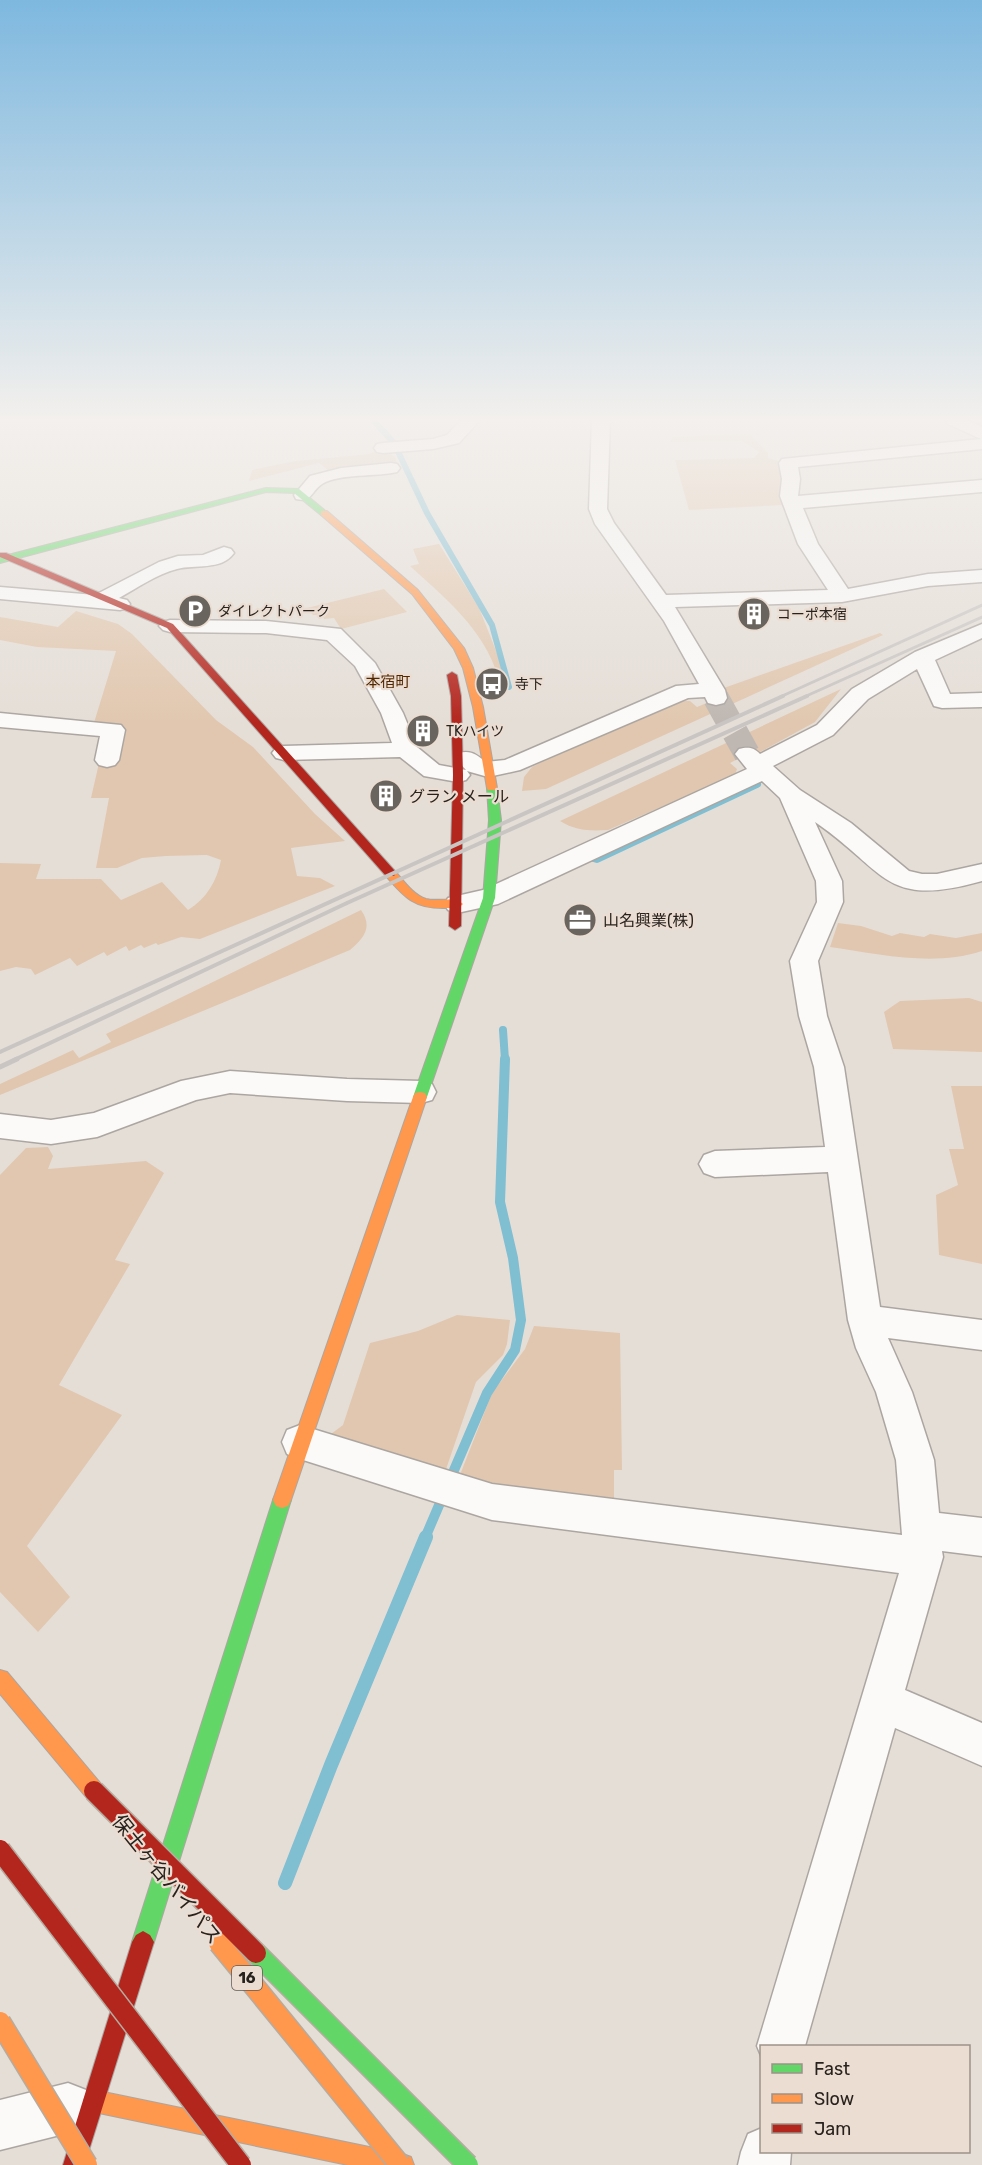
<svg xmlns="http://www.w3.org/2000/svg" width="982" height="2165" font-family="Rubik,'Noto Sans JP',sans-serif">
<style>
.green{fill:#e1c7af}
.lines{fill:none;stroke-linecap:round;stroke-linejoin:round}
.stream-far3{stroke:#80bed2;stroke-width:6}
.stream-far2{stroke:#80bed2;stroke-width:8}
.stream-far1{stroke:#80bed2;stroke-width:10}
.stream{stroke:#80bed2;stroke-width:14}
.street-tunnel{stroke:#bfb8b2;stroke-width:26;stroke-dasharray:26 13;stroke-linecap:butt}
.street-casing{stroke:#aca6a1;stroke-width:3}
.fast-casing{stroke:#aca6a1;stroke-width:2}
.slow-casing{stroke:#aca6a1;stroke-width:2}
.jam-casing{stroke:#aca6a1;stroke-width:2}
.street{fill:#fbfaf9;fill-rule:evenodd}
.fast{fill:#63d668;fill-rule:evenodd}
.slow{fill:#ff974d;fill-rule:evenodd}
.jam{fill:#b3261e;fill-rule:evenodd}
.rail-far2{stroke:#c8c5c3;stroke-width:3}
.rail-far1{stroke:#c8c5c3;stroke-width:4}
.rail{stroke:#c8c5c3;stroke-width:5}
.fast-bridge-casing{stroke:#b5aca0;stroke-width:23;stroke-linecap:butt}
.slow-bridge-casing{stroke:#b5aca0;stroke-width:23;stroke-linecap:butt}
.jam-bridge-casing{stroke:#b5aca0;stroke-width:23;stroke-linecap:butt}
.fast-bridge{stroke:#63d668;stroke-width:20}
.slow-bridge{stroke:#ff974d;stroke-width:20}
.jam-bridge{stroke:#b3261e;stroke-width:20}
.labels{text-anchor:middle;stroke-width:4.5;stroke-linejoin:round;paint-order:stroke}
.far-poi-label{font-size:14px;fill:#28221e;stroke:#ebddd1;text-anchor:start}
.far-neighbourhood-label{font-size:15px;fill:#522700;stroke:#ebddd1}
.shield{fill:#ebddd1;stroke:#625a54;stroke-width:1.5}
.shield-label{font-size:15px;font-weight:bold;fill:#28221e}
.poi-label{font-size:16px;fill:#28221e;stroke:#ebddd1;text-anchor:start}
.near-street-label{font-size:20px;fill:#28221e;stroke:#ebddd1}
</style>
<rect width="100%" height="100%" fill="#e5ded7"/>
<path class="green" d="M750,434L768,453V458L779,461L783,488L780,498L783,505L689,510L675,460L754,458L759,452L742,441L670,442L673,437Z
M377,450H385L395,457L398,466L329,471L319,463L249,481L252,470L295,461L369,454Z
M439,544L479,608L508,681L498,677C485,630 444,597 410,566L419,564L413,549Z
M384,589L407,612L341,629L334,618L324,619L322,615H313L307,608Z
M76,611L118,624L132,634L216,720L253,747L315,814L345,841L291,848L297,876L320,878L335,886L200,939L181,937L158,945L156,943L144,948L141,945L129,951L126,946L107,956L104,952L77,966L70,958L35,975L31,969L16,967L0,971V863L41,864L36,879H101L121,900L162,882L188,910C206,899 217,881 221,860L207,855L166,856L142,858L117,868H96L109,798H91L99,763L121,729L93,726L116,651L37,647L0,640V617L58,627Z
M880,633L883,635L546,789L522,791L524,777L532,767L575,745L680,701H690L697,707L726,695L721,689Z
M841,689L815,722L760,752L753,751L730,763L737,769L735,775L608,830C590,831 576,831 560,821Z
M361,910C373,927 364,938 350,950L0,1095V1084L73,1050L79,1058L111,1042L106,1034Z
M838,923L861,926L892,936L900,933L924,937L930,934L956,938L982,933V951C933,967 879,954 830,947Z
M969,998L982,1002V1052L893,1049L884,1012L900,1001Z
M951,1086H982V1264L939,1255L936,1195L958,1185L949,1149H964Z
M48,1147L53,1156L48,1169L146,1161L164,1173L115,1260L130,1264L59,1385L122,1415L27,1546L70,1597L38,1632L0,1592V1175L26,1148Z
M457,1315L510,1320L507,1344L503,1355L476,1382L444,1475L327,1437L343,1425L370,1343L418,1331Z
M534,1326L620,1333L622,1470H614V1509L458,1480L492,1393L525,1349Z"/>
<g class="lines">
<path class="stream-far3" d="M373,420L394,443L427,513L492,625L509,687"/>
<path class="stream-far2" d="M590,857L597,859L757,784
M503,1030L505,1060"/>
<path class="stream-far1" d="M425,1538L487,1393L515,1350L521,1320L513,1258L500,1202L505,1059"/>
<path class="stream" d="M285,1883L331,1765L426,1537"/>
<path class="street-tunnel" d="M716,698L747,754"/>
<defs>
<path id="street" d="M461,420H480L459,443L433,449L383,453L377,452L374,448L377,444L383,443L433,439L447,435Z
M592,420H610L607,509L614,523L666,595L828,590L798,544L780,496L782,479L779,463L782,459L981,439L948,424L945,420H967L982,427V449L798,467L800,479L798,496L982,480V492L803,508L818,544L848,589L928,574L982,570V582L928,586L842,602L675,607L725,690L727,698L724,703L716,705L708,703L705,697L688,698L520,770L488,777L467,771L470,775L466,780L458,782L424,776L400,757L284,760L276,758L272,753L276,748L284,746L392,743L381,713L355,666L327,640L266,633L170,632L163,630L159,626L163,622L170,620L266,621L341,629L375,663L403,713L417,747L439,765L466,770L455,758L459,753C472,750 476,755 486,762L505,760L676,686L699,684L664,621L595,524L589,509Z
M391,463L397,464L400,468L397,472C377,477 340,473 322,484C311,491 312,503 296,499L294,495L310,476L341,468Z
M224,547L231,549L234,553C221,571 195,564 177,569C157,574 137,588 119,598L127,600L130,604L127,608L120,610L0,599V587L95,595L159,562L178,556L203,555Z
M982,624V638L935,660L950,694L982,693V707L942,708L934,706L917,669L868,699L833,735L773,766L800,790L851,823L909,871L922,874H937L982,864V881C883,909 887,871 815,822L842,881L843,902L818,961L827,1016L844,1067L880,1307L982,1320V1350L888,1338L912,1392L934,1460L939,1513L982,1518V1556L942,1551L943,1557L905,1690L982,1723V1766L895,1728L805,2046H762V2058L757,2046L899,1573L492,1520L300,1459L287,1454L282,1442L287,1430L300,1425L492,1484L902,1535L896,1460L876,1392L856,1348L848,1320L828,1172L715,1177L704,1173L699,1164L704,1155L715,1151L825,1147L814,1067L799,1016L790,961L817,902L816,881L780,798L762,781L498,904L457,913L448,910L444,904L448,898L483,890L747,769L735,754L739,749C748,747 753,747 760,754L817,725L852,689L915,652Z
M0,713L121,725L125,730L119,760L115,765L107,767L99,765L95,760L100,736L0,727Z
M230,1071L347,1079L421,1081L432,1084L436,1092L432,1100L421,1103L347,1101L230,1093L196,1100L97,1137L51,1144L0,1138V1114L51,1120L94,1113L181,1081Z
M68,2083L86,2090L93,2108L86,2126L68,2133L0,2150V2100Z
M762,2128V2152H791L790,2165H738L741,2152L748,2134Z"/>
<path id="fast" d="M266,488L299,489L328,513L321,515L294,493L266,492L0,563V557Z
M492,785L497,788L501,820L495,898L427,1097L425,1101H415L413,1097L483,898L489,820L487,788Z
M282,1492L288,1494L291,1500L154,1942L150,1949L143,1953L136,1949L132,1942L273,1500L276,1494Z"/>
<path id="slow" d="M321,511H327L418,590L464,648L473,668L483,707L497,788L496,790H488L487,788L473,707L463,668L454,649L412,594L321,515Z
M390,869L394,870C403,880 413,895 426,899C437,902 455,896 463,904C458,909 453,908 446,908C415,909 405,898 386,876L384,873L386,870Z
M420,1092L425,1093L427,1097L291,1500L288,1506L282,1508L276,1506L273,1500L413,1097L415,1093Z
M0,1670L7,1672L101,1784L104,1791L101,1798L94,1801L87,1798L0,1694Z
M94,2090L403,2154L411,2157L414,2165H348L94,2112L86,2109L83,2101L86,2093Z"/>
<path id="jam" d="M0,553H6L173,624L394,870L396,873L394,876H386L167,628L0,557Z
M452,672L457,675L461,696L463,775L461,926L455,930L449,926L453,775L451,696L447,675Z
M143,1931L150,1935L154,1942L85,2163V2165H63L132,1942L136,1935Z"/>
</defs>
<use href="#street" class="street-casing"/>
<use href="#fast" class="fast-casing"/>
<use href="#slow" class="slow-casing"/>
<use href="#jam" class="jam-casing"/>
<use href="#street" class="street"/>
<use href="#fast" class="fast"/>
<use href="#slow" class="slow"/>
<use href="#jam" class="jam"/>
<path class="rail-far2" d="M780,697L982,605
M804,697L982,617"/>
<path class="rail-far1" d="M0,1052L783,696
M14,1060L347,903L807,696"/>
<path class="rail" d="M0,1067L17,1059"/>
<defs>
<path id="fast-bridge" d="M256,1953L468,2165"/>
<path id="slow-bridge" d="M219,1943L400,2165
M0,2022L87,2165"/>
<path id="jam-bridge" d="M94,1791L256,1953
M0,1850L241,2165"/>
</defs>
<use href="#fast-bridge" class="fast-bridge-casing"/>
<use href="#slow-bridge" class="slow-bridge-casing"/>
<use href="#jam-bridge" class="jam-bridge-casing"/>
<use href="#fast-bridge" class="fast-bridge"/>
<use href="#slow-bridge" class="slow-bridge"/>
<use href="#jam-bridge" class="jam-bridge"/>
</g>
<linearGradient id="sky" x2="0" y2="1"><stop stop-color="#7eb8df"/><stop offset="0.58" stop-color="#f3f0ed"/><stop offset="1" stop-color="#f3f0ed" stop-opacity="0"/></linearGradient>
<rect width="982" height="723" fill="url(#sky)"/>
<defs>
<symbol id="parking-disc" viewBox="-11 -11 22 22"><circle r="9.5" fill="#6a645f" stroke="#ebddd1"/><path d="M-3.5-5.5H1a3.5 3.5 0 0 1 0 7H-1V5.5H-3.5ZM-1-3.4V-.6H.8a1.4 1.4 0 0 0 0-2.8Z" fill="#fff"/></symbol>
<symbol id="building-disc" viewBox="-11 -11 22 22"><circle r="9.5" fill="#6a645f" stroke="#ebddd1"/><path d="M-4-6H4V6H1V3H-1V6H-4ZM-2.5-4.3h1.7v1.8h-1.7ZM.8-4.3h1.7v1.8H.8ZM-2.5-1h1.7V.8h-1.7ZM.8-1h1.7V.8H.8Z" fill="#fff"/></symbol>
<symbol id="bus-disc" viewBox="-11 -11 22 22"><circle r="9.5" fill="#6a645f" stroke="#ebddd1"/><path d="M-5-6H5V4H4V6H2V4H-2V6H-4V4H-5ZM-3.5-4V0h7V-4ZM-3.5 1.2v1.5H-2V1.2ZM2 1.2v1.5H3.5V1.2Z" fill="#fff"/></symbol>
<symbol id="office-disc" viewBox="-11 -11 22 22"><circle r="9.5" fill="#6a645f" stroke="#ebddd1"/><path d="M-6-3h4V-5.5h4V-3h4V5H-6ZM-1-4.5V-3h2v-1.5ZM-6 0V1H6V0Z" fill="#fff"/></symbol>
</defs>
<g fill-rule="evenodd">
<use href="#parking-disc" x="176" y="592" width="38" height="38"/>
<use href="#building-disc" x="735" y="595" width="38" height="38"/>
<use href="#bus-disc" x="473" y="665" width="38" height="38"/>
<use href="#building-disc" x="404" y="712" width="38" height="38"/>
<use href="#building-disc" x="367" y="777" width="38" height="38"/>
<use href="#office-disc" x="561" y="901" width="38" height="38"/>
</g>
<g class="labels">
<g class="far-poi-label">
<text x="218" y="616">ダイレクトパーク</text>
<text x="777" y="619">コーポ本宿</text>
<text x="515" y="689">寺下</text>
<text x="446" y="736">TKハイツ</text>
</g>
<g class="far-neighbourhood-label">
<text x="388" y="687">本宿町</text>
</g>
<rect class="shield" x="232" y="1966" width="30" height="24" rx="4.5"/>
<g class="shield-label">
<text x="247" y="1983">16</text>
</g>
<g class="poi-label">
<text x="409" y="802">グラン メール</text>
<text x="603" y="926">山名興業(株)</text>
</g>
<g class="near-street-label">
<text transform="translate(167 1879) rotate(51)" y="7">保土ヶ谷バイパス</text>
</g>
</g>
<rect x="760" y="2045" width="210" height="108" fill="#ebddd1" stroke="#9d9289" stroke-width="1.5"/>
<rect x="772" y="2064" width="30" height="9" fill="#63d668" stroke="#9d9289" stroke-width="1.5"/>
<text x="814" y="2075" font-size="18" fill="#28221e">Fast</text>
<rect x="772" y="2094" width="30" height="9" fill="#ff974d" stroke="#9d9289" stroke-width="1.5"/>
<text x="814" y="2105" font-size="18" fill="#28221e">Slow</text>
<rect x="772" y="2124" width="30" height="9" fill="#b3261e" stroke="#9d9289" stroke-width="1.5"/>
<text x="814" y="2135" font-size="18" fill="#28221e">Jam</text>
</svg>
